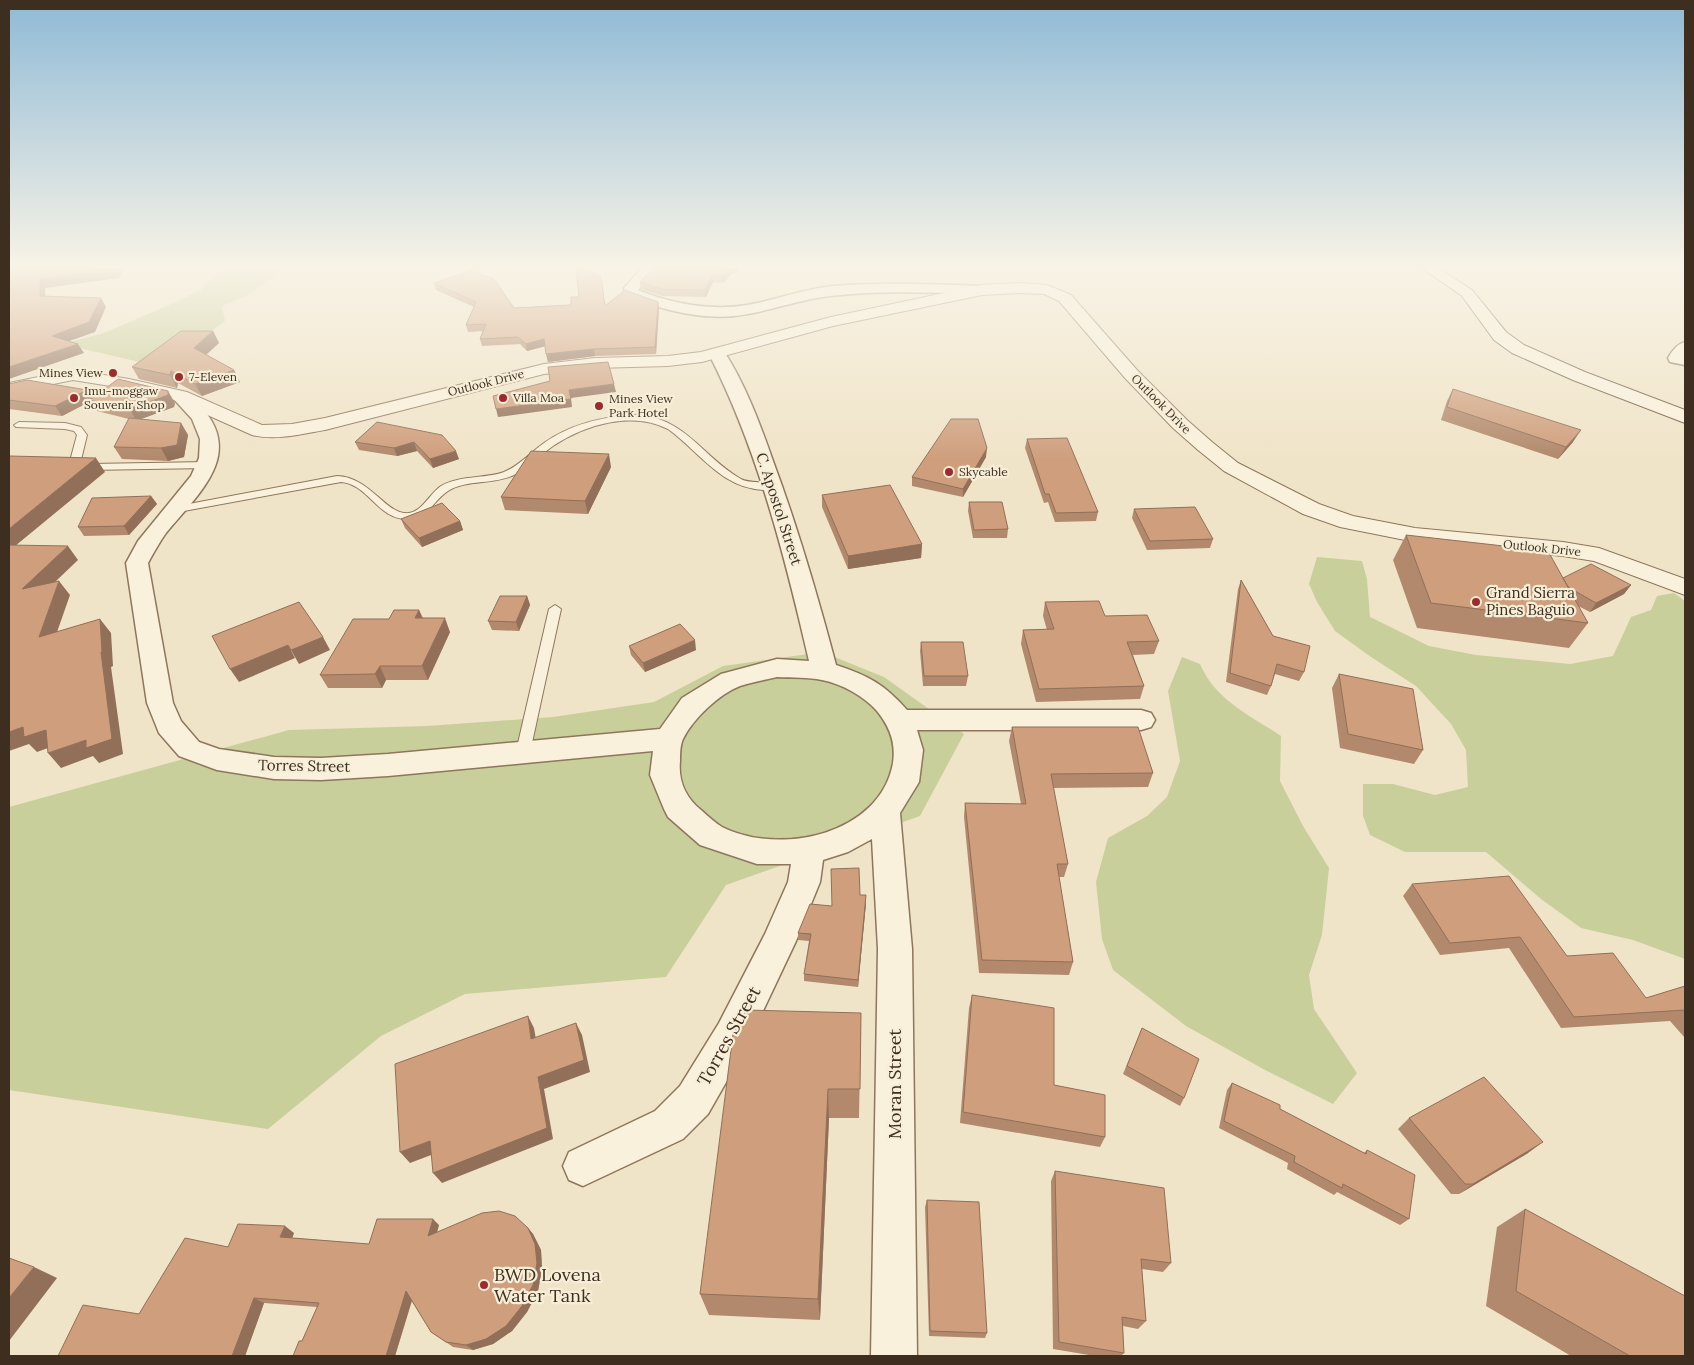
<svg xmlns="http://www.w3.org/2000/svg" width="1694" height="1365" font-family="Lora,serif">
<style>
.green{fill:#c9cf9b}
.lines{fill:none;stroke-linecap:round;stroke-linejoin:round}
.service-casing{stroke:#8d765c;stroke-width:2}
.minor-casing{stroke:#8d765c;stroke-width:3}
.tertiary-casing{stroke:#8d765c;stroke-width:2}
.secondary-casing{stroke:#6f573f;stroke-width:2}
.service{fill:#faf1dc;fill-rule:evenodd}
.minor{fill:#faf1dc;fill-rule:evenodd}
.tertiary{fill:#faf1dc;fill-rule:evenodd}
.secondary{fill:#faf1dc;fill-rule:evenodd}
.wall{fill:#b2896c}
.shaded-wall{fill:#916f58}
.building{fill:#cf9f7d;stroke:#916f58}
.poi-dot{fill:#9e2a2b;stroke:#f7eed8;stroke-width:2}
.labels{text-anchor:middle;stroke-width:4.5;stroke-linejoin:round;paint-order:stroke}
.far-poi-label{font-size:12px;fill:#3d2e20;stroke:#f7eed8;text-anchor:start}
.far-street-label{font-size:12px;fill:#3d2e20;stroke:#f7eed8}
.street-label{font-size:15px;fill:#3d2e20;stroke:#f7eed8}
.poi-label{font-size:15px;fill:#3d2e20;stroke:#f7eed8;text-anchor:start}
.near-street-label{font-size:18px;fill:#3d2e20;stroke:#f7eed8}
.near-poi-label{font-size:18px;fill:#3d2e20;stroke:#f7eed8;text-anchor:start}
</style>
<rect width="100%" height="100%" fill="#f0e4c8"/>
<path class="green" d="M225,268H285L250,294L222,306L225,321L198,341L148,364L62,344L104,333L167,306L201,290L214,275Z
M1317,557L1362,561L1367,579L1370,617L1429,646L1476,655L1570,664L1613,656L1631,617L1651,610L1657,596L1674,593L1685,601V959L1633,940L1581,928L1541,899L1486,852H1405L1370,835L1363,816V784H1393L1435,795L1468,787L1466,750L1451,724L1416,686L1371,657L1335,631L1317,602L1309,584Z
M822,652L884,677L964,734L920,816L726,885L666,977L465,994L381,1036L268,1129L9,1090V807L289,730L427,726L553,717L654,702L723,666Z
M1182,657L1200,664C1216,701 1250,715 1281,736L1280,781L1303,826L1329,868L1322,935L1309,975L1314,1009L1357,1073L1333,1104L1265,1070L1186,1026L1113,970L1102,939L1096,882L1108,838L1147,816L1167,797L1180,761L1168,691Z"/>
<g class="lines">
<defs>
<path id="service" d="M634,415C685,416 701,456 741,479C752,485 770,479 778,487C774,491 770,490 764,490C721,488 701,453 668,429C632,411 586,424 553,446C540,455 529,468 514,475C493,485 467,479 448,491C434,500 428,518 409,519C378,521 369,484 341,482L173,513L167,510L173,507L337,476C371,477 386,516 409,513C423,511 430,493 441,486C460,475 484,479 504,472C519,466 531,452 544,443C571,424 601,417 634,415Z
M19,422L65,423L81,427L87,435L81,460L90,464L208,462L213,465L208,468L89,470L70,461L77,435L74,431L65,429L16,427L14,425Z
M555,605L561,609L530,752L528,756L523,758L518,756L516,752L549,609Z"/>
<path id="minor" d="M642,268H656L638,290C672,304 711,311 747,305C776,300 803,289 833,286C882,282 932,284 982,286L987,287L989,290L987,293L982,294C932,293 880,290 830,296C802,299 776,309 748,314C708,322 663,311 626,295L624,288Z
M1685,342V365L1670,362L1668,358C1672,351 1677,344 1685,342Z
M717,349L723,350C745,383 760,424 773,461C798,528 818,597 836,665C869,676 884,684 907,710H1141L1151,713L1155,720L1151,727L1141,730H917L923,750L919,782L900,813L912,949L917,1356H871L878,949L872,839L848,852L823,860L820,882L796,941L745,1049L708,1114L683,1139L583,1186L569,1180L563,1166L569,1152L655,1111L680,1086L719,1023L765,934L788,882L791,864H757L700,845L668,817L664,809L650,775L653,751L388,776L321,780L274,779L217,770L179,756L159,733L147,703L126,563L138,541L191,476L199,458L200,439L192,419L171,396L174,392C187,389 193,399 202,408C245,456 196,496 166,533C159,543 154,552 148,563L173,703L181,721L199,742L219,749L274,757L321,758L388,754L660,729L682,698L721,674L777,659L809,661C785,557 758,450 709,354L711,350ZM777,677C792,678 808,677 822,680C842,684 864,696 877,711C890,727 896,743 893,763C880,835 780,856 722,827C715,823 708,816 701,810C686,798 678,781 680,761C680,755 680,745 683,739C693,719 719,694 740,686C752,682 765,680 777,677Z"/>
<path id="tertiary" d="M1020,283L1047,285L1071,295L1137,370L1187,420L1212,442L1238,463L1319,504L1353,516L1415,528L1563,542L1599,548L1685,579V595L1594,561L1563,556L1415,542L1340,527L1303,514L1224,471L1198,450L1173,428L1125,378L1059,301L1044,294L1020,293L982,295L833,326L702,362L668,366L595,368L544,374L325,430C302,434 275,441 252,435L174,400L129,389L73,380L9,393V383L73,370L129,379L187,392L262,425L292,424L325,418L544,364L595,358L668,356L701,352L831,317L982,285Z"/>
<path id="secondary" d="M1422,268H1438L1472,290L1506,332L1524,345L1585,372L1685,410V423L1573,380L1512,353L1494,340L1462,296Z"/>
</defs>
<use href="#service" class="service-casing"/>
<use href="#minor" class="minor-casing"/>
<use href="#tertiary" class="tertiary-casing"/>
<use href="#secondary" class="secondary-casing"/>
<use href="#service" class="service"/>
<use href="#minor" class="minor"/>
<use href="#tertiary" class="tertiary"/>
<use href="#secondary" class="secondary"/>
</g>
<path class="wall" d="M654,268H739V272L732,273L723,283L713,282L706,297L662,296L641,289L640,282Z
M434,283L514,308L605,306L658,302L659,309L656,354L595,356L548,362L545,346L527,351L520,344L482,346L480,339L483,331L468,332L466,325L474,307L436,290Z
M213,331L219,343L206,355L234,370L240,382L202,396L178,383L177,388L139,379L132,367Z
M9,384L87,390L92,398L175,403L174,407L140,419L181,423L188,435L184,457L168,461L122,459L114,447L129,419L97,411L91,401L62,416L9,409Z
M1453,389L1573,442L1558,459L1441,420L1447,401Z
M377,422L459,459L433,468L417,451L397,456L359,450L355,442Z
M1027,439L1098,512L1096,521L1055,522L1048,502L1044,503L1025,448Z
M986,457L963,497L912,486V477Z
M611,467L588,514L505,510L501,497Z
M822,495L922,544L921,558L848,569L822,507Z
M151,496L157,504L129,535L84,536L78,527Z
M969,502L1008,529L1007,538H973L968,511Z
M1134,509L1213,539L1210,548L1147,550L1132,518Z
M401,519L460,521L463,530L422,547L405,528Z
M1406,535L1563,578L1631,585L1624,594L1590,612L1578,606L1588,623L1569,648L1417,628L1393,560Z
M1241,580L1273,636L1304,672L1299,681L1275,674L1271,686L1267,695L1226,682L1238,589Z
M527,596L530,605L519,631L492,630L488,621Z
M1045,602L1105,616L1159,641L1154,654L1133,655L1144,686L1140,699L1036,702L1021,644L1023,630H1047L1043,616Z
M419,610L423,618L450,632L428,680H386L382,688H328L320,675L389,619Z
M921,642L968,676L966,686H923L920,651Z
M629,646L696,650L645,672L631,655Z
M1339,674L1423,750L1414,764L1340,748L1332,688Z
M1012,727L1153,773L1148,787L1053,788L1068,864L1064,877H1059L1073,962L1069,975L979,973L964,817L965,803L1021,804L1009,741Z
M1412,884L1567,956L1646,998L1685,986V1038L1670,1021L1561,1028L1509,948L1440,955L1403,896Z
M860,895L866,903L858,987L804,981V974L809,941L798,940V933L832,906Z
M972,995L1054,1085L1105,1137L1100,1147L960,1123L969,1008Z
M861,1013L859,1118H829L820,1320L709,1315L700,1294Z
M1142,1028L1184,1098L1180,1106L1123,1074Z
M1232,1083L1280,1109L1364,1153L1367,1150L1409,1219L1400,1225L1337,1192L1334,1195L1287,1169L1288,1163L1219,1128L1227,1090Z
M1409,1118L1528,1153L1459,1194H1451L1398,1129Z
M1055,1171L1171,1263L1163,1272L1142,1269L1146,1321L1138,1329L1123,1326L1124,1353L1121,1356H1095L1053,1349L1051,1181Z
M927,1200L987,1333L985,1338L929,1336L925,1207Z
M1525,1209L1685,1356H1571L1486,1306L1497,1227Z
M439,1225L437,1232L528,1228L533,1234L541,1250L542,1269L538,1291L527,1312L512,1331L493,1344L473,1350L453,1347L431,1332L412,1301L395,1356H293L302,1341L317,1307L264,1303L245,1356H58L139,1314L228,1247L294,1233L292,1238L369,1244Z"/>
<path class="shaded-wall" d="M115,268H124L119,278L45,288L46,305L40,296V279Z
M730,268H739V272L732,273L723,283L722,276Z
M712,275L713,282L706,297L705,290Z
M101,298L106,307L95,332L58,345L52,336Z
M658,302L659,309L656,354L655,347Z
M213,331L219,343L200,360L194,348Z
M544,339L546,346L527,351L526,344Z
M78,344L84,353L9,379V367Z
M594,349L595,356L548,362L546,354Z
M234,370L240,382L202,396L195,384Z
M171,371L178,383L177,388L170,375Z
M614,384L616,392L571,398L572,407L498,417L496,409L569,390Z
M87,390L93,400H90L91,401L62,416L55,406Z
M168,391L175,403L174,407L136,421L130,409Z
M181,423L188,435L184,457L168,461L161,448Z
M1581,430L1573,442L1558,459L1566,447Z
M414,442L417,451L397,456L394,448Z
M987,448L986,457L963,497V489Z
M456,451L459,459L433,468L430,459Z
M609,454L611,467L588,514L585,501Z
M96,458L105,472L9,551V529Z
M151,496L157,504L129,535L124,526Z
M460,521L463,530L422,547L419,538Z
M922,544L921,558L848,569V556Z
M68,546L78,560L33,603L22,589Z
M59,581L70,595L50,652L39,637Z
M1631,585L1624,594L1590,612L1596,603Z
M527,596L530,605L519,631L516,622Z
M419,610L425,624L415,618Z
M445,618L450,632L428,680L422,666Z
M100,619L111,633L113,666L111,667L123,754L99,763L93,756L61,768L48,753L86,740L101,652Z
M323,637L330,650L299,664L291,650Z
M695,640L696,650L645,672L643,663Z
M288,645L295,658L239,682L230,669Z
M380,666L386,680L382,688L375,674Z
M23,727L46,730L59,744L37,752L29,744L9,751V732Z
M866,895V903L858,987V980Z
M528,1016L534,1028L538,1051L531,1039Z
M576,1023L582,1035L590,1072L544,1089L553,1139L442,1183L433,1173L538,1077Z
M828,1089L829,1118L820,1320L818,1299Z
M430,1141L439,1152L410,1163L400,1152Z
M1543,1142L1528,1153L1459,1194L1473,1184Z
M433,1219L439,1225L434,1243L428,1236Z
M285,1226L294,1233L290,1244L280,1237Z
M528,1228L533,1234L541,1250L542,1269L538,1291L527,1312L512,1331L493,1344L473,1350L466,1345Z
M34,1267L57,1278L9,1341V1298Z
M406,1291L413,1296L395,1356H386Z
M254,1298L264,1303L245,1356H232Z"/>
<path class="building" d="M9,268H115V269L40,279V296L101,298L89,322L52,336L78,344L9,367Z
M576,268H587L601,277L605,306L625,290L658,302L655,347L594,349L546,354L544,339L526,344L518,337L480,339L486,324L466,325L476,302L434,283L471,271L494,279L514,308L571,305V297H579Z
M654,268H730L722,276L712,275L705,290L661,289L640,282L649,272Z
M181,331H213L194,348L234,370L195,384L171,371L170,375L132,367Z
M608,362L614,384L569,390L571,399L496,409L493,396L550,381L548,367Z
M118,379L168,391V395L130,409L90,400Z
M27,380L87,390L55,406L9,400V384Z
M1453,389L1581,430L1566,447L1447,407Z
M129,418L181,423L177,445L161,448L114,447Z
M951,419H978L987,448L963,489L912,477Z
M377,422L442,435L456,451L430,459L414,442L394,448L355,442Z
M1067,438L1098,512L1056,513L1049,494H1045L1027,439Z
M531,451L609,454L585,501L501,497Z
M9,456L96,458L9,529Z
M890,485L922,544L848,556L822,495Z
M151,496L124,526L78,527L92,498Z
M969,502H1002L1008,529L974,530Z
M442,503L460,521L419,538L401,519Z
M1195,507L1213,539L1150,541L1134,509Z
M1406,535L1548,551L1588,623L1431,603Z
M9,545L68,546L22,589L59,581L39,637L100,619L102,652H101L112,739L86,748V740L48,753L46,730L24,737L23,727L9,732Z
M1591,564L1631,585L1596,603L1568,587L1563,578Z
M1241,580L1273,636L1310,646L1304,672L1277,664L1271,686L1230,673Z
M500,596H527L516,622L488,621Z
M1099,601L1105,616L1147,615L1159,641L1127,642L1144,686L1039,689L1023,630L1054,629L1045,602Z
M299,602L323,637L291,650L288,645L230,669L212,636Z
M394,610H419L415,618H445L422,666H380L375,674L320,675L353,619H389Z
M680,624L695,640L643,663L629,646Z
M921,642H963L968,676H924Z
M1339,674L1413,689L1423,750L1348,734Z
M1012,727H1138L1153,773L1051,774L1068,864H1057L1073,962L982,960L965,803L1026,804Z
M859,868L860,895H866L858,980L804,974L811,934L798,933L810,904L832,906L831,869Z
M1509,876L1567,956L1613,953L1646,998L1685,986V1011V1010L1574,1017L1520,937L1450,943L1412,884Z
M972,995L1054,1008V1085L1105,1095V1137L963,1112Z
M746,1010L861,1013L860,1089H828L818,1299L700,1294L733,1034Z
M528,1016L531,1039L576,1023L584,1060L538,1077L547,1128L433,1173L430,1141L400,1152L395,1064Z
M1142,1028L1199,1059L1184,1098L1127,1066Z
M1484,1077L1543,1142L1473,1184H1465L1409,1118Z
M1232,1083L1280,1105V1109L1366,1154L1367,1150L1415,1175L1409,1219L1343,1184L1342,1188L1294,1162L1295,1156L1224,1121Z
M1055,1171L1164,1188L1171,1263L1141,1259L1146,1321L1122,1317L1124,1353L1059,1342Z
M927,1200L979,1202L987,1333L930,1331Z
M1525,1209L1685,1296V1356H1630L1516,1291Z
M499,1211L515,1216L528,1228L535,1244L537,1263L533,1285L522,1306L506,1326L486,1339L466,1345L446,1342L431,1332L406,1291L386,1356H293L299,1341H302L319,1303L254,1298L232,1356H58L83,1305L139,1314L185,1238L228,1247L238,1224L285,1226L280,1237L369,1244L377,1219H433L428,1236L482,1213Z
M9,1258L34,1267L9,1298Z"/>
<linearGradient id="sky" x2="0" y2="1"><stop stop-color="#8fbad6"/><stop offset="0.58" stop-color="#f8f3e6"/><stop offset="1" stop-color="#f8f3e6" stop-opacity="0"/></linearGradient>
<rect width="1694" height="459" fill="url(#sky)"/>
<g class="poi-dot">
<circle cx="113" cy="373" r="5"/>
<circle cx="179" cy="377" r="5"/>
<circle cx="74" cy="398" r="5"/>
<circle cx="503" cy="398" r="5"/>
<circle cx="599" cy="406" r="5"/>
<circle cx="949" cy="472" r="5"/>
<circle cx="1476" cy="602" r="5"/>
<circle cx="484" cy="1285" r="5"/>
</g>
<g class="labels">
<g class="far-poi-label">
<text x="103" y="377" text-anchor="end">Mines View</text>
<text x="189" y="381">7-Eleven</text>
<text x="84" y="395">Imu-moggaw<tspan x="84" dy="14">Souvenir Shop</tspan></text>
<text x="513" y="402">Villa Moa</text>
<text x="609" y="403">Mines View<tspan x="609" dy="14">Park Hotel</tspan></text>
<text x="959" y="476">Skycable</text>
</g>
<g class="far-street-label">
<text transform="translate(486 383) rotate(-14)" y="4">Outlook Drive</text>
<text transform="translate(1161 404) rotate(45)" y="4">Outlook Drive</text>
<text transform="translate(1542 548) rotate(6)" y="4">Outlook Drive</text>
</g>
<g class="street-label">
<text transform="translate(779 509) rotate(72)" y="5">C. Apostol Street</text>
<text transform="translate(304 766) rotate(1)" y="5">Torres Street</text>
</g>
<g class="poi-label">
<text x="1486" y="598">Grand Sierra<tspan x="1486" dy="17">Pines Baguio</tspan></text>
</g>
<g class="near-street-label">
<text transform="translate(729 1036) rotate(-61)" y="6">Torres Street</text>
<text transform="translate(895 1084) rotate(-90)" y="6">Moran Street</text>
</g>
<g class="near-poi-label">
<text x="494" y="1281">BWD Lovena<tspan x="494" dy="21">Water Tank</tspan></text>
</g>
</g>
<rect width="1694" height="1365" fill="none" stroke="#3d2e20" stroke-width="20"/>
</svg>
